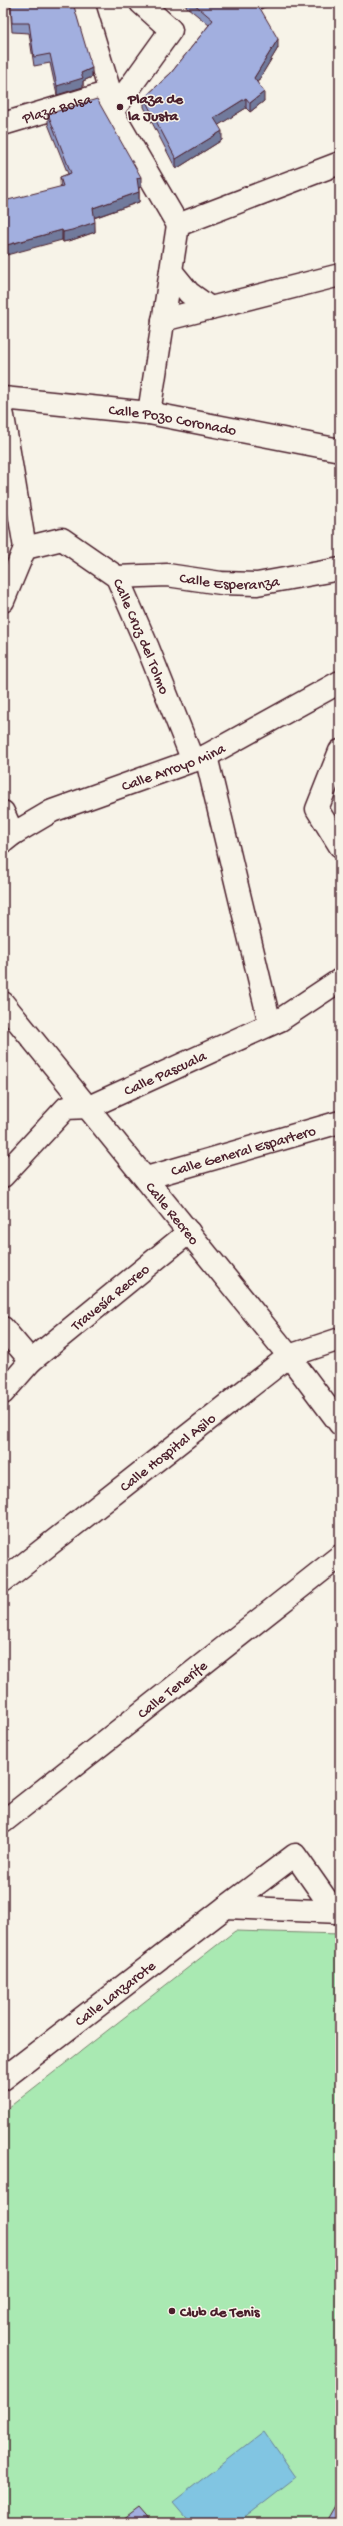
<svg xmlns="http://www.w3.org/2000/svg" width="343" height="2526" font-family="'Gochi Hand',sans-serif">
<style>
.green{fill:#a9e9b2;stroke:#7a846e}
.water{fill:#81c5e2;stroke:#6b8399}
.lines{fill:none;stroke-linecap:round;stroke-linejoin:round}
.minor-casing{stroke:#4a1f2b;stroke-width:25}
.minor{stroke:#f7f3e8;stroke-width:22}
.wall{fill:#8b96c0;stroke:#4a1f2b}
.shaded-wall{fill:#717a9c;stroke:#4a1f2b}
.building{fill:#a2afdf;stroke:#4a1f2b}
.poi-dot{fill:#4a1f2b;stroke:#f7f3e8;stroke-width:1.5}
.labels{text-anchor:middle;stroke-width:3;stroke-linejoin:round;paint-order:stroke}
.poi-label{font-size:15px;font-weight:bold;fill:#4a1f2b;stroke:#f7f3e8;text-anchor:start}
.street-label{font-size:15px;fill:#4a1f2b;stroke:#f7f3e8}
</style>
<rect width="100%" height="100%" fill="#f7f3e8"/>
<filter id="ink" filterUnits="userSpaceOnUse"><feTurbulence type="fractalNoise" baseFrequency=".025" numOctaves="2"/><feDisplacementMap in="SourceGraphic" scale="8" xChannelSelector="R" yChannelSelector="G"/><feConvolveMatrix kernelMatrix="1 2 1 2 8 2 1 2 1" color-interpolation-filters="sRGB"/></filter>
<g filter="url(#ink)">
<path class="green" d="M235,1931L340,1934V2510L332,2523H3V2112Z"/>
<path class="water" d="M264,2431L296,2477L237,2523H191L173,2502Z"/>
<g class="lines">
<defs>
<g id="minor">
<path d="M83,3L110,92L112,112L178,225L149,413"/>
<path d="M112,112L171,30L141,3"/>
<path id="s1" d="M3,124L110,92"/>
<path d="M178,225L340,163"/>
<path d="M171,271L189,293L210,308"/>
<path d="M163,320L340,275"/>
<path id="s2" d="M3,398L149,413L340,450"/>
<path id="s3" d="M3,416L25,548L62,539L117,577L148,648L193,761"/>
<path id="s4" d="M117,577L167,575L221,583L257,584L340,569"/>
<path d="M3,601L25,548"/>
<path d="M340,751L317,809L340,846"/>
<path d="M206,756L270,1024"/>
<path d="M3,812L13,834"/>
<path id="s5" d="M3,842L13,834L52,811L206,756L340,682"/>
<path id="s6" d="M3,1003L289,1356L340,1424"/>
<path id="s7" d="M3,1176L66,1108L89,1107L280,1020L340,980"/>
<path id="s8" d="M146,1178L340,1122"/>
<path id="s9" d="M3,1328L31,1361L189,1232"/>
<path d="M3,1393L31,1361"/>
<path id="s10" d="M3,1581L289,1356L340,1339"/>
<path id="s11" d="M3,1822L340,1556"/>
<path d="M226,1907L295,1855L335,1912"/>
<path id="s12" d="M3,2079L226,1907L340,1912"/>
</g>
</defs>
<use href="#minor" class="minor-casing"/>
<use href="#minor" class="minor"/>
</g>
<path class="wall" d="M10,3H73L92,77L83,81V87L57,95L50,63L34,66L29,33L12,32Z
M182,3H267V6L260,9L278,48L257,82L264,101L250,112L246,108L218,125L222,140L176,169L144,107V98L171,73L209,25Z
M48,114L141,187L139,188V202L94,218L95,232L72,240L63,242L62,240L60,177L68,174L48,124Z"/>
<path class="shaded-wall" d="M256,3H267V6L256,11Z
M278,39V48L254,88V78Z
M92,68V77L83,81V87L57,95V86L81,73Z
M264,92V101L250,112V103Z
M246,98V108L214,128V118Z
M222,131V140L176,169V159Z
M141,177V187L137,188V178Z
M139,192V202L93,218V208Z
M95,222V232L72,240L63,242V232Z
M62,230V240L3,256V246Z"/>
<path class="building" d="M11,3H73L92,68L81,73L83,78L57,86L50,54L34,57L29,23H12Z
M193,3H257L278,39L254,78L264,92L250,103L246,98L214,118L222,131L176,159L144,98L171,73L213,20Z
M97,99L141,177L137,178L139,192L93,208L95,222L72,230L63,232L62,230L3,246V204L8,200L63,186L60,177L71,173L48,114Z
M340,2497V2523H325Z
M139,2508L152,2523H119Z"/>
</g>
<g class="poi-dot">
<circle cx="120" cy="107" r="4"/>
<circle cx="172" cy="2311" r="4"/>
</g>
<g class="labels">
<g class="poi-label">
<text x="128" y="103">Plaza de<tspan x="128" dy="17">la Justa</tspan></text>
<text x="180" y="2316">Club de Tenis</text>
</g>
<g class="street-label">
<text dy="5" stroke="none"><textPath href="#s1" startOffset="56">Plaza Bolsa</textPath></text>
<text dy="5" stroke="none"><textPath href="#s2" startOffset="171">Calle Pozo Coronado</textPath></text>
<text dy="5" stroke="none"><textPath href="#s4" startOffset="113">Calle Esperanza</textPath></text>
<text dy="5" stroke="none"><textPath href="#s3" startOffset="303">Calle Cruz del Tolmo</textPath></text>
<text dy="5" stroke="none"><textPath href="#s5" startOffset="187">Calle Arroyo Mina</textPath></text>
<text dy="5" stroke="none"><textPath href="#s7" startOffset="199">Calle Pascuala</textPath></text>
<text dy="5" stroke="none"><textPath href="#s8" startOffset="101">Calle General Espartero</textPath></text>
<text dy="5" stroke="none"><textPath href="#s6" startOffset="270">Calle Recreo</textPath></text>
<text dy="5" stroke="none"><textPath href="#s9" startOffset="145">Travesía Recreo</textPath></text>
<text dy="5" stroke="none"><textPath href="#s10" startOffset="209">Calle Hospital Asilo</textPath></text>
<text dy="5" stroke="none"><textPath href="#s11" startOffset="215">Calle Tenerife</textPath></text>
<text dy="5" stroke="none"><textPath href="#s12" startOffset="141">Calle Lanzarote</textPath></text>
</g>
</g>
<rect width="343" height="2526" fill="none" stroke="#f7f3e8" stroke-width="16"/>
<rect x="8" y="8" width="327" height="2510" fill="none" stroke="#4a1f2b" stroke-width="1.5" filter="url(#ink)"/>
</svg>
